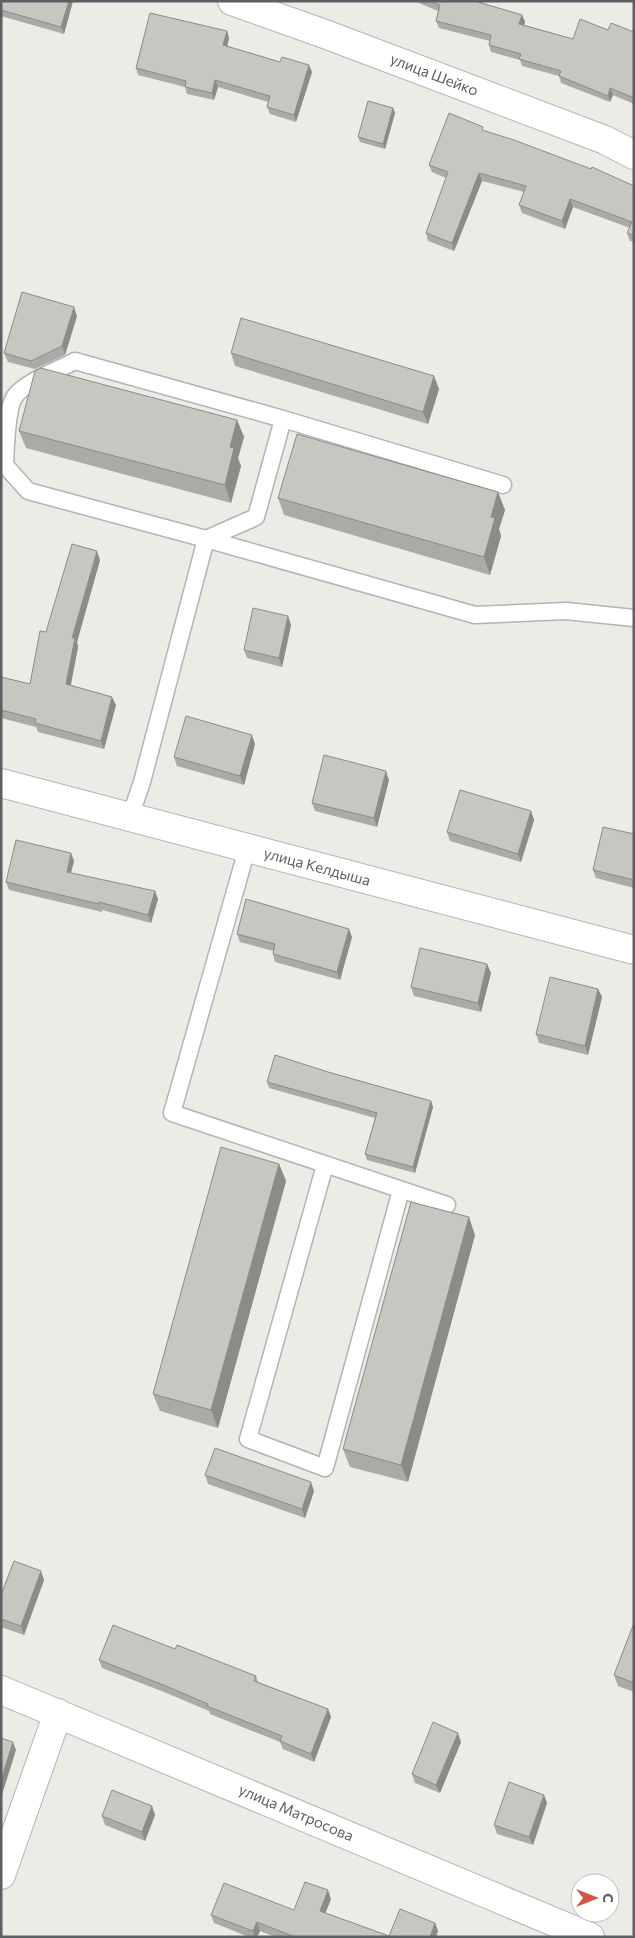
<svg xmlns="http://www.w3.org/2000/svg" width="635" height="1938" font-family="Commissioner,sans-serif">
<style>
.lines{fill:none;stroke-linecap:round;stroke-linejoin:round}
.lane-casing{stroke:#b2b4b8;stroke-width:19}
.street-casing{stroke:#b2b4b8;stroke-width:30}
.lane{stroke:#fff;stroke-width:16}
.street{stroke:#fff;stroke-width:28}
.wall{fill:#acaaa6}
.shaded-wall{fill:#8c8b87}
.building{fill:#c8c6c1;stroke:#8c8b87}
.labels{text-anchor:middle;stroke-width:4;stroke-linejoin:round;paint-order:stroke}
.street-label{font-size:15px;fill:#5c5f63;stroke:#fff}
</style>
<rect width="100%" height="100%" fill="#edebe5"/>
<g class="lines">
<defs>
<path id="lane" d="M283,419L503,485
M130,817L142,782L206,539L256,517L283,419L75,361C58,370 27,381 15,396C6,409 6,449 5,465L28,491L206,539L475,615L566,611L634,618
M247,849L172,1113L447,1205
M325,1165L248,1439L325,1468L401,1190"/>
<path id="street" d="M232,1L322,33L605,140L634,155
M1,783L634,950
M1,1690L590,1937
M1,1875L58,1713"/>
</defs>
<use href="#lane" class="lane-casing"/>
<use href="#street" class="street-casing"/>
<use href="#lane" class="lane"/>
<use href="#street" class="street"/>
</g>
<path class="wall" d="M1,1H73L64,34L1,16Z
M414,1H483L482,3L522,15L525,22L524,25L573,39L608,30L634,32V104L613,95L610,102L561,83L559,76L522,66L520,60L491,52L489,45L490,41L439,28L436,21L438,11Z
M227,31L229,38L227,46L280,62L309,65L312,72L296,122L270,114L267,107L268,102L218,87L214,100L187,94L185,87L138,75L136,68Z
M393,108L395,113L385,149L360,142L358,137Z
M485,131L634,186V242L630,241L627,233L630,228L573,207L565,229L522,213L519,205L524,192L482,181L454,251L428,241L426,233L446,178L432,172L429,165Z
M77,316L65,355L35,369L8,362L4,353Z
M231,353L439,389L428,424L235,366Z
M237,420L244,437L238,458L241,466L231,503L26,448L19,431Z
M278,498L505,510L499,529L501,536L490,575L284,515Z
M100,560L77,642L78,647L71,685L116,705L104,749L38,732L36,727L1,718V677L30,684L46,632Z
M288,616L291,625L282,667L247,658L244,650Z
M255,744L244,785L177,766L174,757Z
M389,780L377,827L315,811L312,803Z
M531,811L534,820L521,862L450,841L447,832Z
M634,834V888L596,878L593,870Z
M74,861L71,873L158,899L151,923L102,910V912L9,890L6,882Z
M237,934L352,937L340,980L275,962L273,954V951L240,942Z
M487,964L491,973L481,1012L414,996L411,987Z
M598,989L602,997L588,1055L539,1043L536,1034Z
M328,1072L431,1101L433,1107L415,1173L367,1160L365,1154L375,1118L269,1088L267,1082Z
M279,1164L286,1181L218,1428L160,1411L153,1394Z
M475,1235L408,1482L350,1467L343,1449Z
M205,1475L314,1491L305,1518L208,1484Z
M44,1580L24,1635L1,1627V1595Z
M634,1623V1692L618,1686L614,1675Z
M175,1649L256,1676L258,1682L328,1709L331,1717L314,1762L283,1749L280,1742L210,1714L209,1711L164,1692L102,1668L99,1660Z
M461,1742L440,1793L415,1783L412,1774Z
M544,1795L547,1803L533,1845L497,1834L494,1825Z
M152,1806L155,1815L145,1841L105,1825L102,1816Z
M331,1899L325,1913L389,1936L435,1923L438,1931L436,1937H276L260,1931L257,1937H249L214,1923L211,1915L294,1910Z"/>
<path class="shaded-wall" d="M69,1H73L64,34L61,27Z
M522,15L525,22L522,31L519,24Z
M227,31L229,38L226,52L223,45Z
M309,65L312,72L296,122L294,115Z
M215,80L218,87L214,100L212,93Z
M610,88L613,95L610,102L608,96Z
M393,108L395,113L385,149L383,144Z
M479,173L482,181L454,251L452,243Z
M570,199L573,207L565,229L562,221Z
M74,307L77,316L65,355L62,346Z
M434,376L439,389L428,424L423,412Z
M237,420L244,437L238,458L241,466L231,503L225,485L230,447Z
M498,492L505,510L499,529L501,536L490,575L484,557L491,517Z
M97,551L100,560L77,642L78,647L69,693L66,684L72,638Z
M288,616L291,625L282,667L279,658Z
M112,697L116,705L104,749L101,741Z
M252,735L255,744L244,785L240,776Z
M386,771L389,780L377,827L374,818Z
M531,811L534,820L521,862L518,854Z
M71,853L74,861L69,880L67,872Z
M155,891L158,899L151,923L148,915Z
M349,929L352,937L340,980L337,972Z
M487,964L491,973L481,1012L478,1003Z
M598,989L602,997L588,1055L585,1046Z
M431,1101L433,1107L415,1173L413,1167Z
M279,1164L286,1181L218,1428L211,1410Z
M469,1217L475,1235L408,1482L401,1465Z
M311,1482L314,1491L305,1518L302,1509Z
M41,1571L44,1580L24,1635L21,1626Z
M328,1709L331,1717L314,1762L311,1754Z
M458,1733L461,1742L440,1793L436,1785Z
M13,1742L16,1750L1,1798V1780Z
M544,1795L547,1803L533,1845L529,1837Z
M152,1806L155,1815L145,1841L142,1832Z
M328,1890L331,1899L323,1919L320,1911Z
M257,1922L260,1931L257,1937H255L253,1931Z
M435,1923L438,1931L436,1937H430Z"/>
<path class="building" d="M1,1H69L61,27L1,10Z
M430,1H479L478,2L522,15L519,24L573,39L580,19L608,30L611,23L634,32V98L610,88L608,96L559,76L561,71L519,59L521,54L489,45L491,35L436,21L440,5Z
M150,13L227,31L223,45L280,62L282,57L309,65L294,115L267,107L270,96L215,80L212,93L185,87L186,81L136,68Z
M368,101L393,108L383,144L358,137Z
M449,113L483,127L482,130L514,140L591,169L592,167L634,186V236L627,233L632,222L570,199L562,221L519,205L526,186L479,173L452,243L426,233L448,172L429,165Z
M22,292L74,307L62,346L31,361L4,353Z
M241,318L434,376L423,412L231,353Z
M41,368L237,420L230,447L234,448L225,485L19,431L35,371Z
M297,434L498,492L491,517L495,518L484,557L278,498Z
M72,544L97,551L72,638H75L66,684L112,697L101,741L35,723L36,719L1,710V677L30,684L40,631L46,632Z
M253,608L288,616L279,658L244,650Z
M186,716L252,735L240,776L174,757Z
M324,755L386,771L374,818L312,803Z
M460,790L531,811L518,854L447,832Z
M603,827L634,834V880L593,870Z
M16,840L71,853L67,872L155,891L148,915L99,902V904L6,882Z
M246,899L349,929L337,972L273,954L275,944L237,934Z
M420,948L487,964L478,1003L411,987Z
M550,977L598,989L585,1046L536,1034Z
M275,1055L328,1072L431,1101L413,1167L365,1154L377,1113L267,1082Z
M221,1147L279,1164L211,1410L153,1394Z
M411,1202L469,1217L401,1465L343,1449Z
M215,1448L311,1482L302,1509L205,1475Z
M14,1561L41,1571L21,1626L1,1619V1595Z
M634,1623V1683L614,1675Z
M113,1625L175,1649L177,1645L256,1676L254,1681L328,1709L311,1754L280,1741L282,1736L207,1706L208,1704L161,1684L99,1660Z
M433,1722L458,1733L436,1785L412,1774Z
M1,1738L13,1742L1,1780Z
M509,1782L544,1795L529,1837L494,1825Z
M112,1790L152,1806L142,1832L102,1816Z
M305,1882L328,1890L320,1911L389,1936L400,1909L435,1923L430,1937H295L257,1922L253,1931L211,1915L224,1883L294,1910Z"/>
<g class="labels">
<g class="street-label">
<text transform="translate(434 75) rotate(21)" y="5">улица Шейко</text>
<text transform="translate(317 867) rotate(15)" y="5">улица Келдыша</text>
<text transform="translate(296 1813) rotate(23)" y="5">улица Матросова</text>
</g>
</g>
<rect width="635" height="1938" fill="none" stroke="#5c5f63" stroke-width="5"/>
<g transform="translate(595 1898) rotate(90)"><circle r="24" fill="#ffffff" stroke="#bebfc1"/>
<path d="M0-4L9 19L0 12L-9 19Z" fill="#d25745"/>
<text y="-8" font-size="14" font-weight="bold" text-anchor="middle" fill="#5c5f63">С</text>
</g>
</svg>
